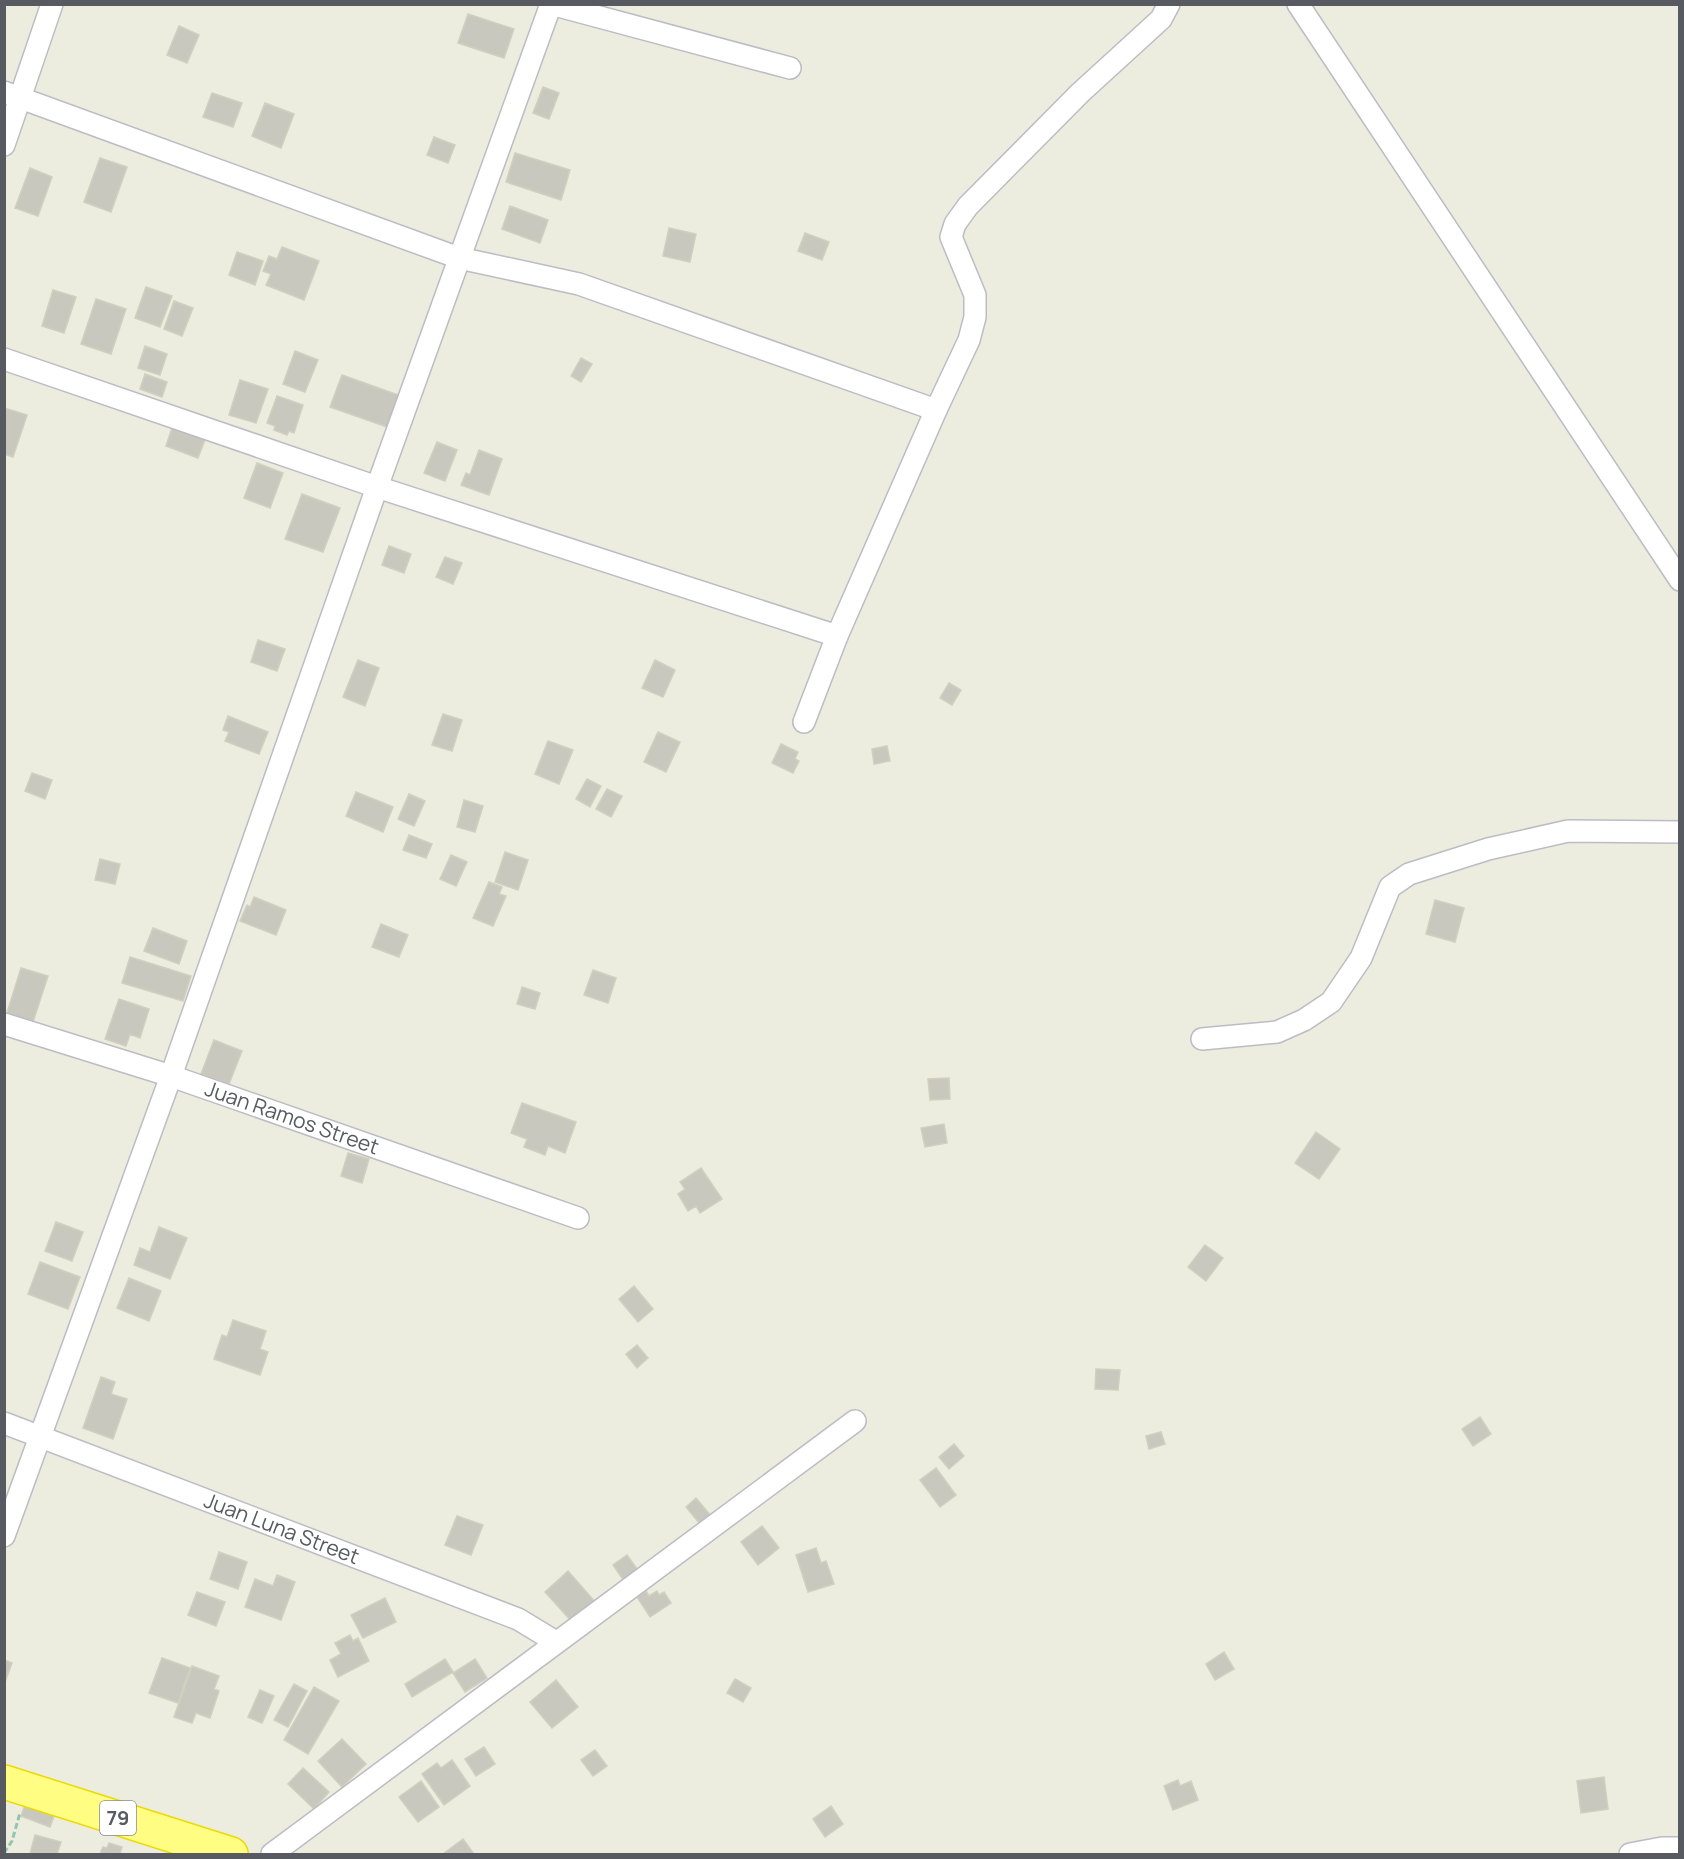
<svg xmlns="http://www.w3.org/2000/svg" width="1684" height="1859" font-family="Manrope,sans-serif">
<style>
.building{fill:#c9c8be;stroke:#d1cfbd;stroke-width:1.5}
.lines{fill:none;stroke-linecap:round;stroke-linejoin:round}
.street-casing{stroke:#bcbdc4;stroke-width:24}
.highway-casing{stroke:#ebda00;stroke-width:36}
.path{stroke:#93c6ae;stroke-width:3;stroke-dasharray:6 3;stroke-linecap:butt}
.street{stroke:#fff;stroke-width:21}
.highway{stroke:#fffe83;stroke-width:33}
.labels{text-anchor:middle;stroke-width:6;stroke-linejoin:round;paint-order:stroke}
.shield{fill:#fff;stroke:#8a8c90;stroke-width:1.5}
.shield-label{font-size:20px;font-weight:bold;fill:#585a61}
.street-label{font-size:21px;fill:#585a61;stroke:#fff}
</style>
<rect width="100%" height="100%" fill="#ececdf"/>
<path class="building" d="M468,14L514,29L504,58L458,43Z
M179,26L199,35L187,63L167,55Z
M543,87L559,93L549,119L533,113Z
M212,93L242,103L233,127L203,117Z
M265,103L294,114L281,148L252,136Z
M434,137L455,145L448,163L427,155Z
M515,153L570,170L561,200L506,182Z
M100,158L127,167L111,212L84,202Z
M30,168L52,177L38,216L15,208Z
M510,206L548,220L540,243L502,229Z
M669,228L696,234L690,262L663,256Z
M805,233L829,242L822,260L798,251Z
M282,247L319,261L304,300L266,285L271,274L263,271L269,256L277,259Z
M237,252L263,261L255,285L229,275Z
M146,287L172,296L160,327L135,318Z
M53,290L76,297L64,333L42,326Z
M96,299L126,309L111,354L81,344Z
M174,301L193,308L182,336L164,329Z
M145,346L167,354L160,375L138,368Z
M295,351L318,360L305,392L283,384Z
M581,358L592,364L581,382L571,376Z
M145,374L167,382L162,397L140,389Z
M342,375L401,396L390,428L330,407Z
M240,380L268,389L256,423L229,415Z
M277,396L303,405L294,433L289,431L287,435L274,430L275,426L267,423Z
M4,408L27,415L13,457L4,454Z
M173,425L206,437L198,458L166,446Z
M437,442L457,450L445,481L424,473Z
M479,450L502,459L489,495L461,485L466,473L470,475Z
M257,463L283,473L270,508L244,498Z
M302,494L340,508L323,552L285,539Z
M389,546L411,554L404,573L382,565Z
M445,557L462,563L453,584L436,577Z
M258,640L285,649L277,671L251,662Z
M358,660L379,668L365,706L343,697Z
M655,660L675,670L663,697L642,688Z
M949,683L961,690L952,705L940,698Z
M443,714L462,720L452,751L432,745Z
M228,716L268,732L259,754L225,741L229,732L223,730Z
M658,732L680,742L666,772L644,762Z
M548,741L573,750L559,784L535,774Z
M781,744L798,752L795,759L799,761L793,773L772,763Z
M887,746L890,761L874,764L872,749Z
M32,773L52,780L45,799L25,791Z
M587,779L601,786L590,807L576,799Z
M607,789L622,796L611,817L596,809Z
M356,792L393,807L383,832L346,816Z
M409,794L425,801L414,826L398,819Z
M464,800L483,806L475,832L457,827Z
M409,835L432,844L426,858L403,850Z
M505,852L528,860L518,890L495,882Z
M451,855L467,862L456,886L440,879Z
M100,859L120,864L115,884L95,880Z
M489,882L502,887L499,894L506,896L493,926L473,918Z
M254,897L286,910L276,935L240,921L247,905L250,907Z
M1435,900L1464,908L1455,942L1426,934Z
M381,924L408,935L399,957L372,947Z
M153,928L187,941L179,964L144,951Z
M130,957L191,976L183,1001L122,983Z
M21,968L48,976L32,1025L6,1016Z
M593,970L616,978L608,1003L584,995Z
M522,987L540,993L535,1009L517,1004Z
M119,999L149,1009L140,1038L130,1034L126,1046L105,1039Z
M214,1040L242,1051L229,1084L201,1074Z
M949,1078L950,1099L930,1100L928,1079Z
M522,1103L576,1122L565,1153L548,1146L545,1155L524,1147L527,1139L511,1133Z
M944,1124L947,1143L925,1147L921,1128Z
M1316,1132L1340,1149L1319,1179L1295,1163Z
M348,1153L369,1159L362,1183L341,1176Z
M701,1168L722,1199L700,1213L696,1206L688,1211L678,1194L685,1189L680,1182Z
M56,1222L83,1232L72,1261L45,1251Z
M159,1227L187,1238L170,1279L134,1265L140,1248L150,1252Z
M1205,1245L1223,1258L1206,1281L1188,1267Z
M40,1262L80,1277L68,1309L28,1294Z
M129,1278L161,1291L149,1321L117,1308Z
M634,1286L653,1309L638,1322L619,1299Z
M233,1320L266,1331L260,1349L268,1352L260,1375L214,1359L222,1335L227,1337Z
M637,1345L648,1358L637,1368L626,1354Z
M1096,1369L1120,1370L1118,1390L1095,1389Z
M101,1377L115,1382L111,1394L127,1399L113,1439L83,1428Z
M1480,1417L1491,1434L1473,1446L1462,1429Z
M1161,1432L1165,1444L1149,1449L1146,1436Z
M954,1444L964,1456L949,1469L939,1457Z
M936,1468L956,1495L940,1507L920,1480Z
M696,1498L711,1516L701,1525L686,1507Z
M457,1516L483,1525L471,1555L445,1545Z
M762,1526L779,1548L758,1565L741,1542Z
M816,1548L821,1563L826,1561L834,1584L808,1592L796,1555Z
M219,1552L247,1562L238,1589L210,1579Z
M627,1555L640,1573L626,1584L613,1565Z
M568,1571L596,1603L573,1623L545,1592Z
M277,1575L295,1582L281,1620L245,1607L255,1579L273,1586Z
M646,1591L649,1596L657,1591L659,1595L664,1592L671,1603L650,1617L637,1597Z
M197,1592L225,1602L216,1626L188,1615Z
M385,1598L396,1622L363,1638L351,1615Z
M350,1635L353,1641L358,1638L369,1661L338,1677L330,1660L341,1654L335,1643Z
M1224,1652L1234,1669L1215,1680L1206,1664Z
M162,1658L190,1668L178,1703L149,1693Z
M445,1659L453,1672L412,1697L405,1684Z
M475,1659L487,1678L465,1692L453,1673Z
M4,1660L12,1663L4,1685Z
M192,1666L219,1676L214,1689L219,1691L210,1718L196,1713L192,1723L174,1717Z
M735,1679L751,1688L743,1702L727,1693Z
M556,1680L578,1707L552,1728L530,1702Z
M294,1684L307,1691L288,1727L274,1720Z
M314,1687L339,1701L308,1754L284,1740Z
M260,1690L274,1696L262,1723L248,1717Z
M342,1739L366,1764L342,1787L318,1761Z
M484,1747L495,1764L476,1776L465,1759Z
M595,1750L607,1766L593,1776L581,1760Z
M452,1760L470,1786L444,1805L422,1774L437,1763L441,1768Z
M303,1768L329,1792L314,1809L288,1784Z
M1604,1777L1608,1809L1581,1813L1577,1781Z
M1178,1780L1180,1786L1191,1781L1198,1800L1173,1810L1164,1786Z
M421,1781L439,1807L418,1822L399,1797Z
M30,1791L59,1803L50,1827L21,1816Z
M831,1806L843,1824L825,1837L813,1819Z
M35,1835L61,1842L57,1854H30Z
M463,1839L474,1854H443Z
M109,1843L122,1847L120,1853L123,1854H100L103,1847L107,1848Z"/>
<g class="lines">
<defs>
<g id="street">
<path d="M551,4L790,68"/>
<path d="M1298,4L1680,580"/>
<path d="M4,92L459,258L579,284L936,410"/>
<path d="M4,145L52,4"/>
<path d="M4,359L377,487L837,636L936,410L969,340L975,317V295L951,237L955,224L968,206L1080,93L1161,19L1169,4"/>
<path d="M804,722L837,636"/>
<path id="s1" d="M4,1024L171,1076L578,1218"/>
<path d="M1202,1039L1277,1032L1304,1020L1331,1002L1361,958L1390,887L1409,874L1488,849L1568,831L1680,832"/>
<path id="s2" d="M4,1423L518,1619L556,1642"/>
<path d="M4,1536L171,1076L377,487L551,4"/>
<path d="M272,1854L855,1421"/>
<path d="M1630,1854L1662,1848H1680"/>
</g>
<path id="highway" d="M4,1782L231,1854"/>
</defs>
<use href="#street" class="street-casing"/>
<use href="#highway" class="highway-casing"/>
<path class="path" d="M4,1853L12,1841L20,1813"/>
<use href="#street" class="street"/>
<use href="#highway" class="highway"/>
</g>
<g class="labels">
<rect class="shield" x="100" y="1801" width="36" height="34" rx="4.5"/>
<g class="shield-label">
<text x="118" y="1825">79</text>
</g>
<g class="street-label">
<text dy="7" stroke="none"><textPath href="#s1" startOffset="303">Juan Ramos Street</textPath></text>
<text dy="7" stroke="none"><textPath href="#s2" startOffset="297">Juan Luna Street</textPath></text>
</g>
</g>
<rect width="1684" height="1859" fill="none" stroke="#585a61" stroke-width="12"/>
</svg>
